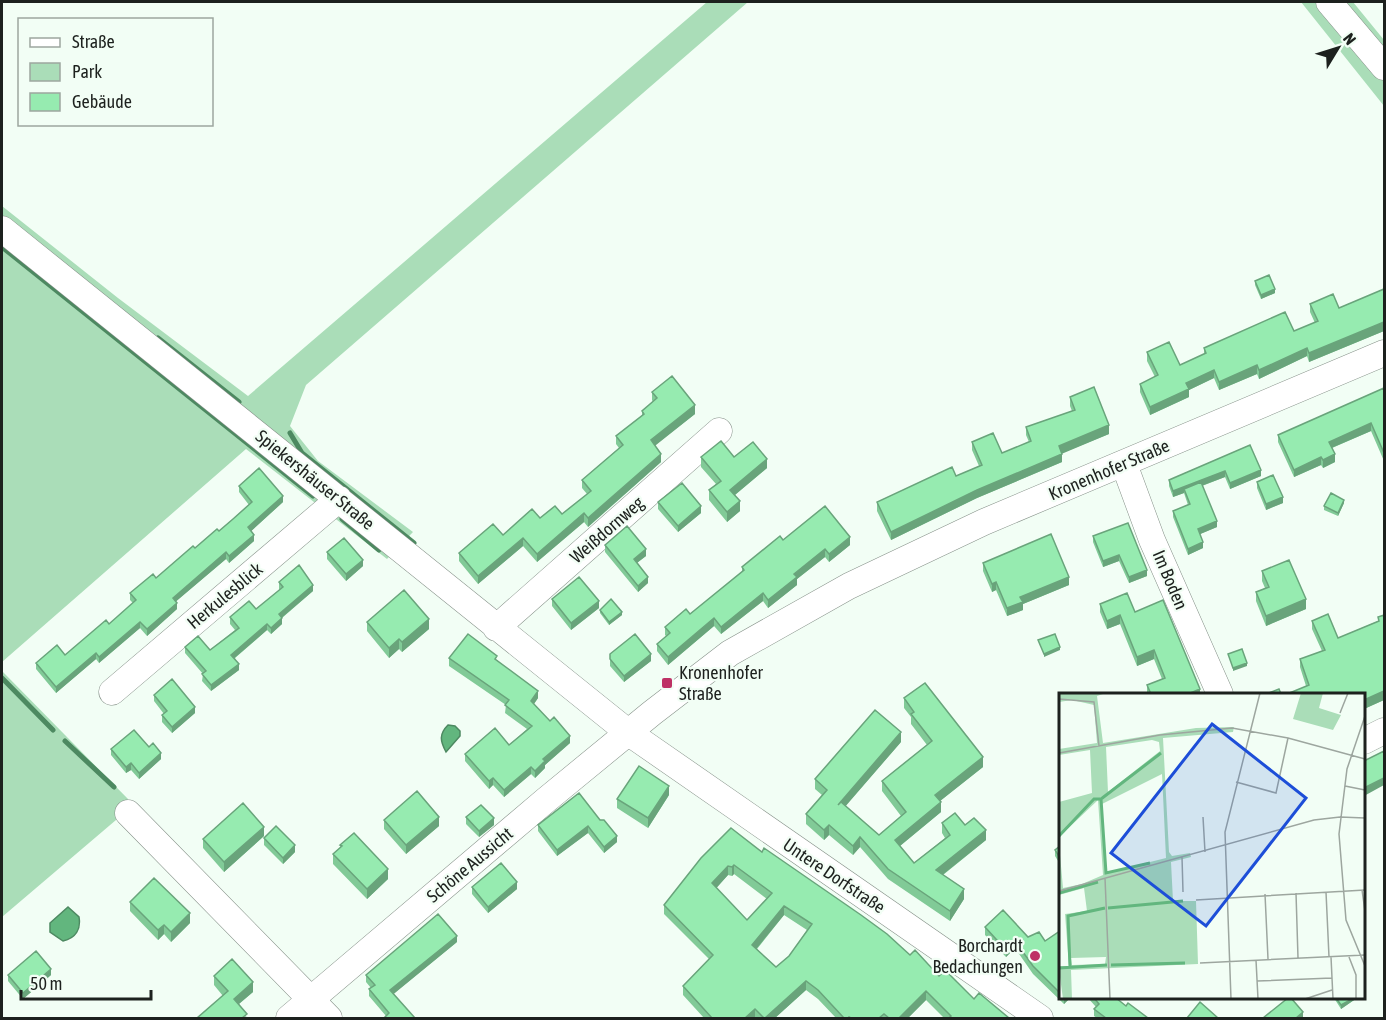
<svg xmlns="http://www.w3.org/2000/svg" width="1386" height="1020" font-family="'Asap Condensed',sans-serif">
<style>
.green{fill:#aaddb8}
.water{fill:#62b67e;stroke:#4d8961;stroke-width:1.5}
.lines{fill:none;stroke-linecap:round;stroke-linejoin:round}
.stream{stroke:#4d8961;stroke-width:5}
.minor-casing{stroke:#869189;stroke-width:27}
.minor{stroke:#fff;stroke-width:26}
.wall{fill:#81ca97;fill-rule:evenodd}
.shaded-wall{fill:#69a47b}
.building{fill:#96ebb0;stroke:#69a47b;stroke-width:1.5;fill-rule:evenodd}
.poi-dot{fill:#be3165;stroke:#f2fef5;stroke-width:2}
.labels{text-anchor:middle;stroke-width:4.5;stroke-linejoin:round;paint-order:stroke}
.street-label{font-size:18px;fill:#1d211e;stroke:#f2fef5}
.poi-label{font-size:18px;fill:#1d211e;stroke:#f2fef5;text-anchor:start}
.inset-river{fill:none;stroke:#62b67e;stroke-width:3}
.inset-road{fill:none;stroke:#9da69f;stroke-width:1.5}
.view{fill:#1d4ed8;fill-opacity:0.15;stroke:#1d4ed8;stroke-width:3}
.inset-edge{fill:none;stroke:#1d211e;stroke-width:3}
</style>
<rect width="100%" height="100%" fill="#f2fef5"/>
<path class="green" d="M707,2H748L306,385L290,426L318,461L413,532L387,559L246,449L2,662V206L118,298L248,396Z
M1301,2H1353L1384,40V106Z
M2,671L128,799L116,820L2,917Z"/>
<path class="water" d="M448,725L455,726L460,731V736L446,752C440,741 439,734 448,725Z
M68,907L79,917C81,929 76,938 63,941L50,932V923Z"/>
<g class="lines">
<path class="stream" d="M2,247L313,496
M158,338L239,402
M290,433L302,453L414,543
M342,519L379,550
M2,678L53,730
M65,741L114,787"/>
<defs>
<path id="minor" d="M1329,2L1384,67
M2,229L629,733L1040,1018
M1124,464L1152,540L1220,694
M496,628L719,431
M112,692L339,499
M1364,741L1384,731
M128,813L329,1018
M289,1018L546,800L652,713L730,653L849,586L984,522L1384,353"/>
</defs>
<use href="#minor" class="minor-casing"/>
<use href="#minor" class="minor"/>
</g>
<path class="wall" d="M1255,281L1275,293L1261,299L1255,285Z
M1384,289V331L1309,362L1307,356L1259,379L1257,374L1219,390L1214,378L1189,390V397L1150,415L1140,392V384L1155,377L1147,361V352L1180,365L1204,354V348L1294,331L1315,323L1310,312V304L1339,308Z
M1384,388V461L1371,431L1332,448L1335,462L1323,468L1321,465L1294,477L1278,442V435Z
M652,392L695,414L655,445L661,462L588,527L584,522L537,562L523,546L478,584L459,561V553L503,535L540,518L562,514L587,494L582,488V480L619,448L616,444V436L642,416V411L653,402L652,400Z
M1070,397L1109,434L1062,453V462L977,498L891,540L877,511V502L956,476L979,466L972,450V442L1002,453L1029,442L1026,435V427L1072,411L1070,406Z
M1250,445L1261,476L1230,489L1225,477L1202,486L1217,527L1200,534L1203,548L1188,555L1173,517V511L1188,505L1184,493L1173,497L1169,486V480Z
M701,457H734L767,468L735,495L740,511L727,522L709,500V490L716,484L701,467Z
M1257,482L1283,503L1266,510L1257,488Z
M239,486L283,502L251,531L254,541L229,563L226,559L176,601L177,609L147,636L140,628L99,663L96,659L56,693L36,669V663L65,655L109,624L133,603L130,600V593L156,578L219,531L249,505L239,492Z
M658,502L701,513L678,532L658,509Z
M1344,503L1338,516L1324,510V506Z
M1093,536L1147,576L1129,583L1119,561L1103,567L1093,542Z
M783,540L850,545L829,562L825,557L797,579V585L768,608L763,601L721,634L714,626L668,665L657,651V644L666,636L665,635V627L690,614L742,572V567Z
M605,545L646,556L637,563L648,583L638,592L605,552Z
M327,552L363,566L346,581L327,559Z
M983,563L1069,585L1023,604V610L1007,616L996,590L992,592L983,571Z
M1262,571L1306,609L1266,626L1256,601V592L1265,588L1262,581Z
M279,582L313,591L282,618V624L271,634L267,630L235,658L239,670L211,691L202,681L203,674L185,653V647L210,650L235,630L230,624V617L256,609L279,590Z
M552,599L599,608L571,630L552,606Z
M1100,604L1135,612L1200,694H1147V685L1162,679L1154,659L1137,666L1120,624L1107,629L1100,612Z
M600,610L622,615L609,625L600,613Z
M1384,615V700L1364,709L1306,686L1300,667V659L1322,651L1312,629V621L1338,638L1378,621V617Z
M367,622L429,629L402,652L399,649L389,658L367,631Z
M610,654L651,661L624,682L610,666Z
M449,658L497,660L538,698L534,704L570,743L545,765V768L535,778L531,774L504,797L493,785L489,789L465,761V754L509,745L527,729L505,713L506,705L449,666Z
M154,695L195,713L172,733L162,722V715L164,714L154,701Z
M904,698L983,767L940,801L941,812L900,846L914,863L945,838L942,833V823L965,825L986,840L943,875L964,899L950,921L888,879L860,847L853,855L829,835L824,840L806,824V814L822,795L815,789V779L901,742L845,806L879,835L901,816L882,791V781L927,745L911,724V717L904,708Z
M149,747L161,759L139,779L131,770L126,773L111,755V749Z
M579,793L617,842L604,853L588,833L557,856L538,831V825Z
M669,795L648,828L617,808V799Z
M466,817L494,825L479,837L466,824Z
M384,820L439,826L406,854L384,829Z
M264,836L224,872L203,848V839Z
M264,838L295,852L283,864L264,845Z
M340,845L388,879L367,899L333,864V854L340,848Z
M1060,846V864L1055,856V850Z
M762,852L939,976L974,999L1009,1018H944L926,1000L908,1018H836L818,999L806,990L775,1018H704L683,995V986L709,959L664,914V905L701,858ZM734,874L767,899L747,920L716,888L728,875L732,876ZM784,915L807,930L789,956L776,967L757,949Z
M472,887L517,889L488,913L472,894Z
M130,902L190,923L171,942L164,934L158,940L130,911Z
M985,927L1045,941L1060,931V998H1070L1064,1004L1033,974L1015,948L1006,957L985,935Z
M457,942L393,994L415,1018H384L386,1016L369,996V989L371,988L366,982V975Z
M8,975H51L23,999L8,981Z
M214,976L253,992L239,1004L247,1018L223,996L214,985Z
M1088,998H1116L1126,1006L1148,1018H1097L1094,1016V1009L1096,1007Z
M1334,998H1357L1341,1009Z"/>
<path class="shaded-wall" d="M1275,289V293L1261,299V295Z
M1384,322V331L1309,362V353Z
M1307,348V356L1259,379V370Z
M1257,365V374L1219,390V382Z
M1214,370V378L1189,390V397L1150,415V407L1186,383Z
M695,405V414L651,449V440Z
M1371,423V431L1329,449V442Z
M1109,425V434L1059,455V446Z
M661,454V462L588,527V518Z
M1062,454V462L977,498L891,540V532L977,490Z
M1335,454V462L1323,468V460Z
M1321,457V465L1294,477V470Z
M767,459V468L730,499V490Z
M1261,470V476L1230,489V483Z
M1225,471V477L1185,492L1184,489V493L1173,497V491Z
M283,496V502L248,534V527Z
M1283,497V503L1266,510V504Z
M1344,500V503L1338,516V513Z
M740,501V511L727,522V512Z
M701,506V513L678,532V526Z
M584,513V522L537,562V554Z
M1217,521V527L1198,535V529Z
M254,535V541L229,563V556Z
M850,537V545L829,562V554Z
M523,538V546L478,584V576Z
M1203,542V548L1188,555V549Z
M646,549V556L634,565V559Z
M825,549V557L797,579V585L768,608V600L794,574Z
M226,552V559L173,604V598Z
M1119,555V561L1103,567V561Z
M363,560V566L346,581V574Z
M1147,570V576L1129,583V577Z
M648,577V583L638,592V586Z
M1069,577V585L1023,604V610L1007,616V608L1020,597Z
M996,582V590L992,592V584Z
M313,585V591L279,620V614Z
M763,593V601L721,634V627Z
M1306,599V609L1266,626V616Z
M599,601V608L571,630V623Z
M177,603V609L147,636V629Z
M622,612V615L609,625V622Z
M1120,615V624L1107,629V621Z
M282,618V624L271,634V628Z
M714,618V626L668,665V657Z
M429,619V629L402,652V642Z
M140,622V628L99,663V657Z
M267,624V630L231,661V655Z
M399,639V649L389,658V648Z
M1060,647V650L1044,657V654Z
M1154,650V659L1137,666V657Z
M96,653V659L56,693V687Z
M651,654V661L624,682V676Z
M1247,663V666L1233,671V668Z
M239,664V670L211,691V685Z
M1200,689V694H1188Z
M538,691V698L531,708V701Z
M1384,691V700L1364,709V700Z
M195,707V713L172,733V727Z
M901,732V742L838,815V805Z
M570,736V743L545,765V768L535,778V771L543,759Z
M161,753V759L139,779V773Z
M983,757V767L935,805V795Z
M131,763V770L126,773V767Z
M531,767V774L504,797V790Z
M493,778V785L489,789V781Z
M1384,778V785L1364,796V788Z
M669,786V795L648,828V818Z
M941,802V812L895,850V840Z
M439,817V826L406,854V845Z
M494,818V825L479,837V831Z
M829,825V835L824,840V830Z
M588,826V833L557,856V850Z
M264,827V836L224,872V862Z
M986,830V840L936,880V870Z
M617,836V842L604,853V847Z
M860,837V847L853,855V846Z
M295,845V852L283,864V858Z
M734,865V874L732,876V867Z
M728,866V875L712,893V883Z
M388,869V879L367,899V889Z
M517,882V889L488,913V907Z
M964,889V899L950,921V911Z
M784,906V915L752,954V945Z
M190,913V923L171,942V932Z
M164,925V934L158,940V930Z
M457,936V942L390,997V990Z
M1015,941V948L1006,957V950Z
M51,969V975L23,999V993Z
M806,981V990L775,1018H765Z
M253,982V992L234,1008V999Z
M926,991V1000L908,1018H899Z
M1064,998H1070L1064,1004Z
M1354,998H1357L1341,1009V1005Z
M755,1009V1018H745Z
M1303,1012V1018H1296Z"/>
<path class="building" d="M1269,275L1275,289L1261,295L1255,281Z
M1384,289V322L1309,353L1307,348L1259,370L1257,365L1219,382L1214,370L1186,383L1189,389L1150,407L1140,384L1158,375L1147,352L1169,342L1180,365L1206,353L1204,348L1285,312L1294,331L1318,321L1310,304L1333,294L1339,308Z
M672,376L695,405L651,440L661,454L588,518L584,513L537,554L523,538L478,576L459,553L493,524L503,535L532,509L540,518L555,506L562,514L591,491L582,480L623,445L616,436L644,414L642,411L657,398L652,392Z
M1094,387L1109,425L1059,446L1062,454L977,490L891,532L877,502L952,467L956,476L982,465L972,442L993,433L1002,453L1031,441L1026,427L1075,410L1070,397Z
M1384,388V453L1371,423L1329,442L1335,454L1323,460L1321,457L1294,470L1278,435Z
M721,441L734,457L753,442L767,459L730,490L740,501L727,512L709,490L721,481L701,457Z
M1250,445L1261,470L1230,483L1225,471L1173,491L1169,480Z
M259,468L283,496L248,527L254,535L229,556L226,552L173,598L177,603L147,629L140,622L99,657L96,653L56,687L36,663L57,645L65,655L106,620L109,624L136,600L130,593L153,574L156,578L193,546L195,548L217,529L219,531L233,519L252,502L239,486Z
M1273,475L1283,497L1266,504L1257,482Z
M1201,482L1217,521L1198,529L1203,542L1188,549L1173,511L1190,504L1184,489Z
M682,483L701,506L678,526L658,502Z
M1331,493L1344,500L1338,513L1324,506Z
M825,506L850,537L829,554L825,549L794,574L797,577L768,600L763,593L721,627L714,618L668,657L657,644L670,633L665,627L686,609L690,614L744,570L742,567L780,536L783,540Z
M1128,523L1147,570L1129,577L1119,555L1103,561L1093,536Z
M627,526L646,549L634,559L648,577L638,586L605,545Z
M1051,534L1069,577L1020,597L1023,602L1007,608L996,582L992,584L983,563Z
M344,538L363,560L346,574L327,552Z
M1289,560L1306,599L1266,616L1256,592L1269,587L1262,571Z
M299,565L313,585L279,614L282,618L271,628L267,624L231,655L239,664L211,685L202,674L206,671L185,647L198,636L210,650L239,628L230,617L249,601L256,609L283,587L279,582Z
M579,577L599,601L571,623L552,599Z
M404,590L429,619L402,642L399,639L389,648L367,622Z
M1127,593L1135,612L1163,600L1200,689L1188,694H1189H1151L1147,685L1165,678L1154,650L1137,657L1120,615L1107,621L1100,604Z
M611,599L622,612L609,622L600,610Z
M1328,614L1338,638L1379,621L1378,617L1384,615V691L1364,700V694H1287L1309,685L1300,659L1325,650L1312,621Z
M468,634L497,656L495,659L538,691L531,701L550,721L554,717L570,736L543,759L545,761L535,771L531,767L504,790L493,778L489,781L465,754L495,728L509,745L532,726L505,705L509,700L449,658Z
M635,634L651,654L624,676L610,659V654Z
M1055,634L1060,647L1044,654L1038,640Z
M1242,649L1247,663L1233,668L1228,654Z
M172,679L195,707L172,727L162,715L167,711L154,695Z
M925,683L983,757L935,795L941,802L895,840L914,863L950,835L942,823L955,813L965,825L974,818L986,830L936,870L964,889L950,911L888,869L860,837L853,846L829,825L824,830L806,814L827,790L815,779L875,710L901,732L838,805L841,802L879,835L906,812L882,781L932,741L911,714L914,712L904,698Z
M1279,689L1281,694H1266Z
M134,730L149,747L153,743L161,753L139,773L131,763L126,767L111,749Z
M1384,751V778L1364,788V756L1366,760Z
M639,766L669,786L648,818L617,799Z
M417,791L439,817L406,845L384,820Z
M579,793L600,820H604L617,836L604,847L588,826L557,850L538,825Z
M243,803L264,827L224,862L203,839Z
M481,805L494,818L479,831L466,817Z
M276,826L295,845L283,858L264,838Z
M731,828L762,852L764,848L861,915L887,934L910,955L915,950L939,976L945,970L974,999L979,993L1009,1018H949L951,1016L926,991L899,1018H889L884,1014L879,1018H851L849,1017L848,1018H844L818,990L806,981L765,1018H764L755,1009L745,1018H712L683,986L713,955L664,905L701,858ZM734,865L772,893L747,920L712,883L728,866L732,867ZM784,906L812,924L789,956L776,967L752,945Z
M354,833L388,869L367,889L333,854L342,846L340,845Z
M1060,846V858L1055,850Z
M501,863L517,882L488,907L472,887Z
M154,878L190,913L171,932L164,925L158,930L130,902Z
M1003,910L1028,937L1039,932L1045,941L1060,931V993L1033,966L1015,941L1006,950L985,927Z
M438,914L457,936L390,990L415,1018H384L389,1013L369,989L375,985L366,975Z
M36,951L51,969L23,993L8,975Z
M232,959L253,982L234,999L247,1014L242,1018H197L228,991L214,976Z
M1094,998H1116L1126,1006L1128,1003L1148,1018H1106L1094,1009L1099,1004Z
M1288,998H1291L1303,1012L1296,1018H1263Z
M1336,998H1354L1341,1005Z
M1200,1002L1218,1018H1187Z"/>
<g class="poi-dot">
<rect x="661" y="677" width="12" height="12" rx="3"/>
<circle cx="1035" cy="956" r="6"/>
</g>
<g class="labels">
<g class="street-label">
<text transform="translate(1109 470) rotate(-23)" y="6">Kronenhofer Straße</text>
<text transform="translate(315 480) rotate(39)" y="6">Spiekershäuser Straße</text>
<text transform="translate(607 530) rotate(-41)" y="6">Weißdornweg</text>
<text transform="translate(1170 580) rotate(67)" y="6">Im Boden</text>
<text transform="translate(225 596) rotate(-40)" y="6">Herkulesblick</text>
<text transform="translate(470 865) rotate(-40)" y="6">Schöne Aussicht</text>
<text transform="translate(834 876) rotate(34)" y="6">Untere Dorfstraße</text>
</g>
<g class="poi-label">
<text x="679" y="679">Kronenhofer<tspan x="679" dy="21">Straße</tspan></text>
<text x="1023" y="952" text-anchor="end">Borchardt<tspan x="1023" dy="21">Bedachungen</tspan></text>
</g>
</g>
<g transform="translate(1059 693)">
<rect width="306" height="306" fill="#f2fef5"/>
<path d="M0,0H47L38,3L44,50L137,35L175,34L174,39L104,45L110,159L113,163L131,160L132,164L112,169L114,208H137L139,271L12,277L13,306H4L0,277V273H10L6,221L28,218L25,195L0,202V151L4,195L23,191L44,182L39,107L0,144V109L33,100L31,57L0,62V56L38,50L35,12L13,7L0,9ZM93,47L100,49L101,58L49,99L47,54ZM103,81L107,165L47,180L43,111ZM47,264L46,271L13,272L12,265ZM242,0H264L260,15L282,22L274,37L234,26Z" fill="#aaddb8" fill-rule="evenodd"/>
<path class="inset-river" d="M0,143L35,106H41M91,170L47,180L42,106L102,60M0,200L39,189M49,215L124,208M52,272L126,270M11,274L9,223L46,215M0,275L48,272"/>
<path class="inset-road" d="M0,6L35,9L40,53M281,20L289,0M306,23L288,76L280,141L287,227L306,273M0,60L101,42L173,35L229,45L306,66M177,89L217,100L229,45M286,93L306,97M144,124L146,159M281,124L306,125M123,164L124,199M46,185L51,306M303,197L306,218M0,198L255,127L281,124M267,199L270,264M237,200L239,265M206,201L209,266M137,207L306,197M272,264L274,306M290,264L297,282V306M197,267L199,306M141,270L306,262M198,288L273,285M172,306L166,139L201,0M246,306L273,297"/>
<path class="view" d="M153,31L247,105L147,233L52,160Z"/>
<rect width="306" height="306" class="inset-edge"/>
</g>
<rect width="1386" height="1020" fill="none" stroke="#1d211e" stroke-width="6"/>
<rect x="18" y="18" width="195" height="108" fill="#f2fef5" stroke="#9da69f" stroke-width="1.5"/>
<rect x="30" y="38" width="30" height="9" fill="#ffffff" stroke="#9da69f" stroke-width="1.5"/>
<text x="72" y="48" font-size="18" fill="#1d211e">Straße</text>
<rect x="30" y="63" width="30" height="18" fill="#aaddb8" stroke="#9da69f" stroke-width="1.5"/>
<text x="72" y="78" font-size="18" fill="#1d211e">Park</text>
<rect x="30" y="93" width="30" height="18" fill="#96ebb0" stroke="#9da69f" stroke-width="1.5"/>
<text x="72" y="108" font-size="18" fill="#1d211e">Gebäude</text>
<g transform="translate(1338 48) rotate(52)" stroke="#f2fef5" stroke-width="4.5" paint-order="stroke">
<path d="M0-4.5L10 22L0 15L-10 22Z" fill="#1d211e"/>
<text y="-9" font-size="16" font-weight="bold" text-anchor="middle" fill="#1d211e">N</text>
</g>
<path d="M21 990v9h130v-9" fill="none" stroke="#1d211e" stroke-width="3"/>
<text x="30" y="990" font-size="18" fill="#1d211e" stroke="#f2fef5" stroke-width="4.5" paint-order="stroke">50 m</text>
</svg>
